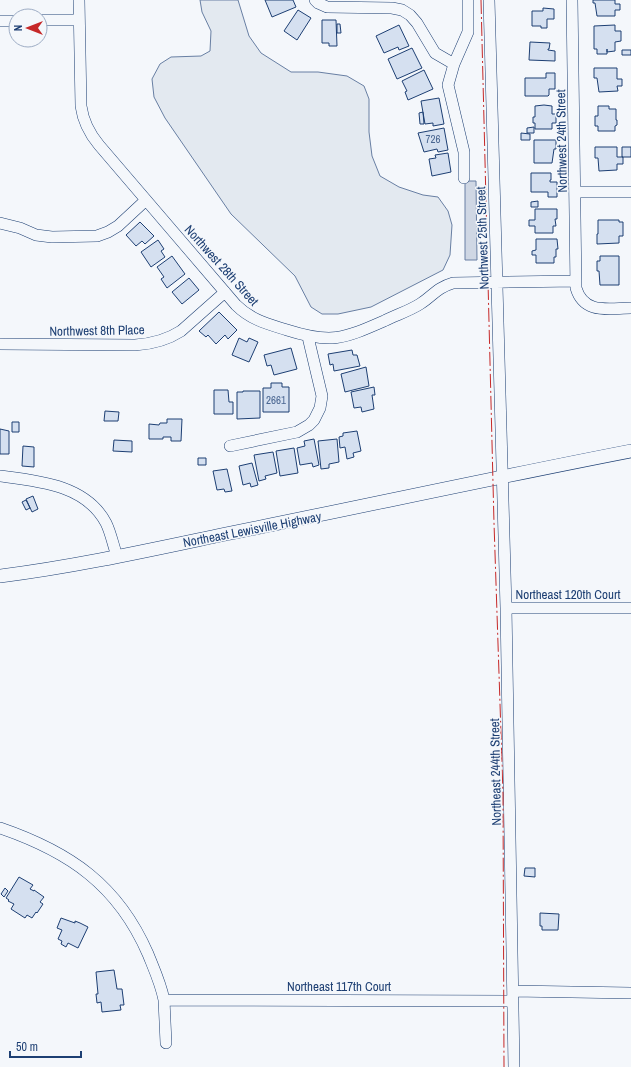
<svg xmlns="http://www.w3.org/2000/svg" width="631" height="1067" font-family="'Archivo Narrow',sans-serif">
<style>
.green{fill:#e3e9f0;stroke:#687fa3}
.water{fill:#cfd7e4;stroke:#687fa3}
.building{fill:#d5e0f0;stroke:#1d3f73}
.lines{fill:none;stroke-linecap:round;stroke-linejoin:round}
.minor-casing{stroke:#1d3f73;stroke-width:12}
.major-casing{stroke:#1d3f73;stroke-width:14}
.minor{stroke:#f4f7fb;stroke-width:11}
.major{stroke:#f4f7fb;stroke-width:13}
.power{stroke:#c62828;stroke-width:1;stroke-dasharray:14 3 2 3;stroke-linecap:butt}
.labels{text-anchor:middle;stroke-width:3;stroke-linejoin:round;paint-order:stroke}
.number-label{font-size:11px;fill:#4b6792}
.street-label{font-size:13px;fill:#1d3f73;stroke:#f4f7fb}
</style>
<rect width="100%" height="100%" fill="#f4f7fb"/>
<path class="green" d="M200,0H238L249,36L261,53L291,72H318L347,76L364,86L369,99V132L372,156L380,176L399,187L423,195L438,197L448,211L452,225L450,255L443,270L371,307L338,314H322L311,307L295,276L231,214L165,118L154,97L152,79L160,64L171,57L201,56L210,51L211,31L202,12Z"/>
<path class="water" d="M465,181H476L477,260H465Z"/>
<path class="building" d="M265,0H293L296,7L272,17Z
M593,0H615V4H620V10H615V16H597L595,3H593Z
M543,8L554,9V19H547V28H541V26H532V11H543Z
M298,10L311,18L297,40L284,31Z
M322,20H336L337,46H329V43H322Z
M337,24H340L341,33H337Z
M399,25L409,46L399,50L398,47L384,53L376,36Z
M615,25V31H621V41L615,42V51L607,52V49V54H597V49H594V26Z
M530,42L550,43L549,49H548V50L555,51V61L529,60Z
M412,48L422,68L397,79L388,59Z
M622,50H631V55H622Z
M594,68H617V79H622V86H617L618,91L599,92L597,78H594Z
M424,70L433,89L408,100L405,92L407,91L402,81Z
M546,73H555V89H549V95L548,96H525V78H546Z
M439,98L444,124L433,126V123L425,124L421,101Z
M544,105L552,106V114H556V123H552V129H535V123H533V117H535V106Z
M598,106H609V109H616V120H617V125L615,126V131H598V126H595V116H598Z
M423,112L424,124H420L419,113Z
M534,127V133H527V128Z
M444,128L448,150L438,152L437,149L424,152L418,133Z
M521,133L530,134V140H521Z
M534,140H556V149H554L552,163H534Z
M595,147H617V157H623V164H617V170L599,171L598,158H595Z
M622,147H631V157H622Z
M448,153L451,172L432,176L429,159L436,158L435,155Z
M531,173H551V180H550V182H557V197H548V192H531Z
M538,201V207H531V202Z
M535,209H557V219H555L556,226H553V233H535V226H529V220H535Z
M598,220H619V222H623V236H619V243L597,244V234H598Z
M140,222L154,236L145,244L142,241L136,246L126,235Z
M536,239H557L558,249H556V257H554V263H536V255H532V251L536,250Z
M158,240L164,249L161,251L165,257L151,267L141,252Z
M172,256L185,274L167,288L161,279L164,277L157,267Z
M600,256H619V285H600L599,271H597V261H600Z
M189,278L199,290L182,304L172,292Z
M219,312L237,330L228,339L225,335L216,344L208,335L206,337L199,331Z
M239,338L247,342L249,338L258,342L249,362L232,355Z
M291,348L297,369L274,375L271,365L267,366L264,355Z
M352,350L353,355H357L360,366L334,371L333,364L330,365L328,354Z
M366,367L369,386L345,392L341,374Z
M271,383H282V387H289V412H263V388H271Z
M374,387L375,395H372L374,409L362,412L361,407L354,408L351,392Z
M214,390H228L229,402H233V414H214Z
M243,391H260V418L237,419V392H243Z
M105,411L119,412L118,421H104Z
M167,419H182L181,441H171V437H163V439H149V424L159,425L160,423H167Z
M12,422H19V432H12Z
M0,429L9,431V454H0Z
M357,431L361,451L353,453L354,457L347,459L345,447L340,448L339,437L343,436V433Z
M314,439L319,465L313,467L312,463L300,465L297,448L305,446L304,441Z
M337,439L339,462L329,464V468L321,469L318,441Z
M114,440L132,441V452L113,451Z
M23,446L34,447V467L22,466Z
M294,448L298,473L280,476L276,451Z
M273,452L277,473L265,476L266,479L259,481L254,455Z
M198,458H206V465H198Z
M252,463L258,485L251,487L250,483L243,485L239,466Z
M227,469L232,491L225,492L224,489L217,490L213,471Z
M33,496L38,509L32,512L26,499Z
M26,500L30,508L26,510L22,502Z
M525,868H535V877L524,876Z
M19,877L33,885L30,889L34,891V890L44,897L40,902L43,904L37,913L36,912L32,918L27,915L25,918L11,909L14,904L8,901L9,900L6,898Z
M5,888L8,891L4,897L1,894Z
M540,913L559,914L558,930H542V926H540Z
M61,918L75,923V921L80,923L88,927L78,948L68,943L66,947L61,944L62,941L58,939L62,930L57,928Z
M114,970L117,989H122L124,1005H120L121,1010L102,1012L101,1002L97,1003L96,994H98L96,972Z"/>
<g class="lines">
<defs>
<path id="minor" d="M79,0L81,106C83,121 89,133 99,145L236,305C251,320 268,324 287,330C331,344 343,339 384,321C396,315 409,311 420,304C433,296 436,288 453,283L576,281
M315,0L318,3L327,7L392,8L402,10L410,15L417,23L435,53L454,64
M489,0L506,608L514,1067
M572,0L576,288C584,315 609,308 631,308
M40,20H79
M0,21H16
M464,178V152L448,85L454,64L468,32V0
M576,192H631
M0,223L20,228L36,235L52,237L97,236L108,232L118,226L146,200
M0,344L135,345C152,344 167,340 181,331L225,292
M230,446L297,432L309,425L314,420L320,408L322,396L308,337
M0,476C39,481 86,485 106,523C111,533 113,545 117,556
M506,608H631
M0,828C70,852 118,885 148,954C154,969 161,984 164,1000L513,1001
M513,991L631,993
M164,1000L166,1043"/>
<path id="major" d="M0,576C72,567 145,551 216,536C355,508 492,478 631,451"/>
</defs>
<use href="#minor" class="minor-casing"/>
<use href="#major" class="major-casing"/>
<use href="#minor" class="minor"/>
<use href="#major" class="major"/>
<path class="power" d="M481,0L494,523L503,794L504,1067"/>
</g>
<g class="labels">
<g class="number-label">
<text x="433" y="143">726</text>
<text x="276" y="404">2661</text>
</g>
<g class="street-label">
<text transform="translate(561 141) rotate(-91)" y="5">Northwest 24th Street</text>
<text transform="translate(482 238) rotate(-92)" y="5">Northwest 25th Street</text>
<text transform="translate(222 265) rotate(48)" y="5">Northwest 28th Street</text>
<text transform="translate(97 330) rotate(-1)" y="5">Northwest 8th Place</text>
<text transform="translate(252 529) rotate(-11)" y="5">Northeast Lewisville Highway</text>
<text x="568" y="599">Northeast 120th Court</text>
<text transform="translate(495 772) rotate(-91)" y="5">Northeast 244th Street</text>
<text x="339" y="991">Northeast 117th Court</text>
</g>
</g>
<g transform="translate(28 28) rotate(270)"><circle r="19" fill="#f4f7fb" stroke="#9eadc5"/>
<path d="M0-3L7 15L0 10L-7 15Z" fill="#c62828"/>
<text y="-6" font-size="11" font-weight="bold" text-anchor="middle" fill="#1d3f73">N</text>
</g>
<path d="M10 1051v6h71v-6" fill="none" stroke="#1d3f73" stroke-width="2"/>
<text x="16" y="1051" font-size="12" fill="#1d3f73" stroke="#f4f7fb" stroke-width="3" paint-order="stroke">50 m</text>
</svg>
